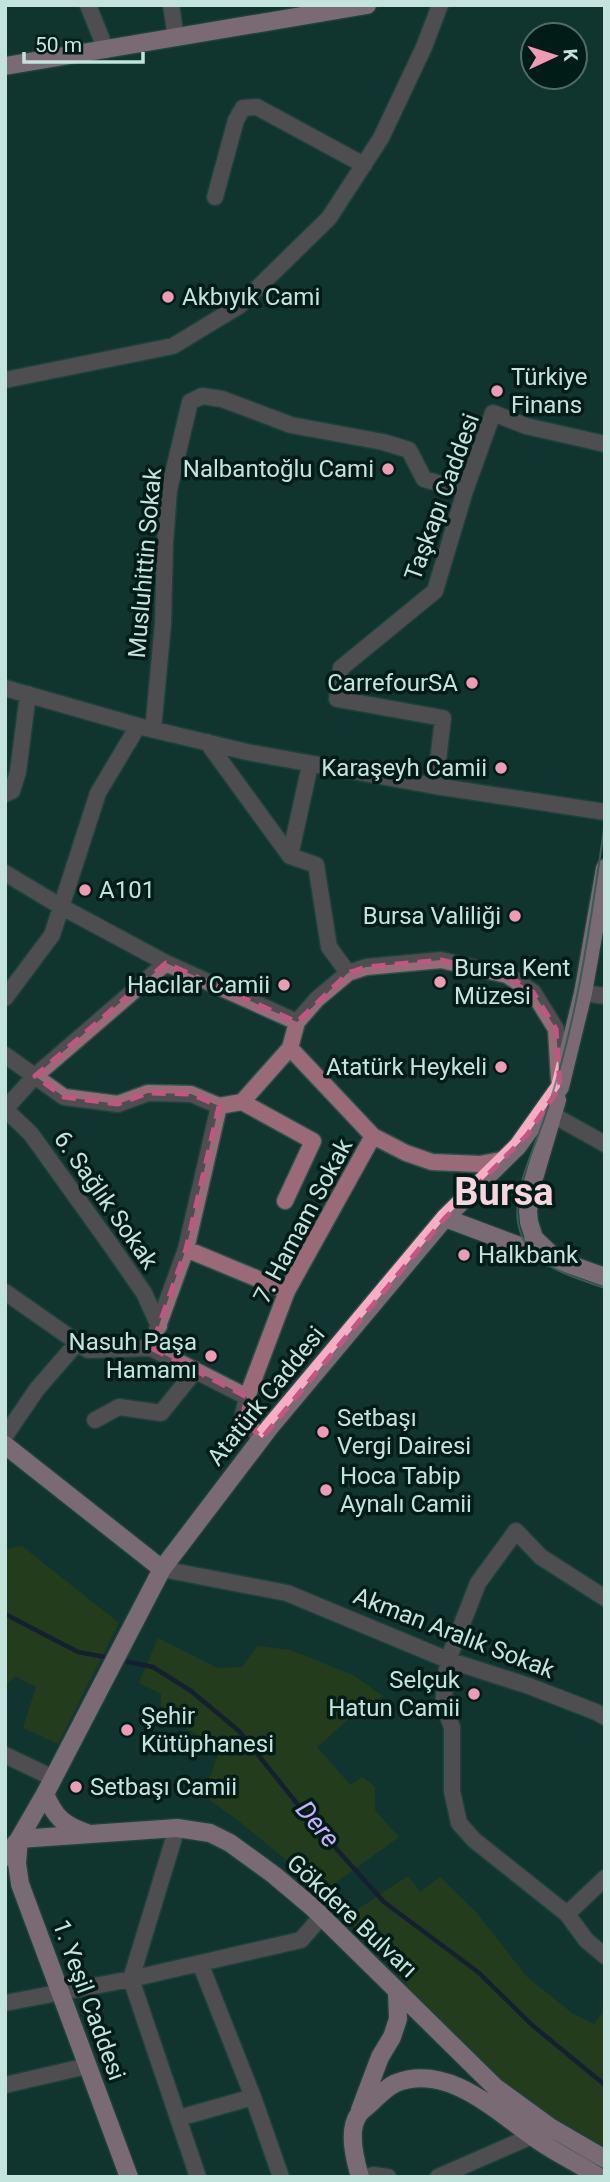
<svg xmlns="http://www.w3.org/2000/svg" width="610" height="2182" font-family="Roboto,sans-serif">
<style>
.green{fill:#3b4505}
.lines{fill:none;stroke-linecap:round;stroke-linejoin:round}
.stream{stroke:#1a0633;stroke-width:4.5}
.minor-casing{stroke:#2d514b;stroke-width:19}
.major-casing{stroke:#2d514b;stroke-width:21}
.minor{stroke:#9a6a79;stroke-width:16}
.major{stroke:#fbacc5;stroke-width:18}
.tram{stroke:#688a83;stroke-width:2}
.marked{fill:none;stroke:#c25582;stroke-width:5;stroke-dasharray:14 9;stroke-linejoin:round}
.poi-dot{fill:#f09ab5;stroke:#011c17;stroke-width:2.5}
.labels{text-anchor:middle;stroke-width:7;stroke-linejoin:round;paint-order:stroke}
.poi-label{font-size:24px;fill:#c3e4dc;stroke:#011c17;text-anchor:start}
.street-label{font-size:24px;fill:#c3e4dc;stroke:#011c17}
.water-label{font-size:26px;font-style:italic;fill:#c9affe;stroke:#011c17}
.town-label{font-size:38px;font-weight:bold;fill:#f7d5df;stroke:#011c17}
</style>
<rect width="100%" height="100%" fill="#11352f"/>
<path class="green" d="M22,1546L119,1623L58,1744L23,1728L36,1687L15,1676L5,1686V1549Z
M158,1638L217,1668L242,1667L257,1646L290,1650L353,1675L383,1696L349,1719L317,1747L350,1785L363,1777L375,1787V1810L399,1837L324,1891L240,1822L203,1795L220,1750L161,1712V1694L139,1683Z
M408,1876L420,1892L440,1877L476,1912L527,1977L572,2013L594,2024L605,2009V2148C572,2130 538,2111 509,2086C474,2056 441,2022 405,1991L407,1985L391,1967L394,1954C374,1945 359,1935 346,1917Z"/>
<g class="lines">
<path class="stream" d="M5,1614L78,1652L110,1658
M119,1660L153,1667L191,1691L239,1731L307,1816L384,1902L478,1972L532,2025L605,2085"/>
<defs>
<path id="minor" d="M88,5L106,50
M171,5L176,38
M215,197L236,120L243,108L257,107L364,165
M5,380L173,346L239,306L329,218L381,138L424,47L440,5
M5,688L138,726L247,752L435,786L605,812
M153,730L163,624L165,543L169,490L190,402L202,396L222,399L291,425L383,442L409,450L424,479L465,491
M207,742L290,856L316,865L329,947L348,973
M435,786L443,718L337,699L341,668L435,591L465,491L493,413L526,426L605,444
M5,794L12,791L18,772L28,694
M290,856L310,765
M5,873L60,906L166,963L297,1022
M583,993L605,996
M5,998L52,935L98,793L138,726
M5,1055L64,1097L118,1104L148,1093L191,1094L219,1106L242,1102L290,1048
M242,1102L313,1141L285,1201
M5,1109L31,1134L110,1244L144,1293L159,1326
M5,1109L35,1076L166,963
M553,1115L605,1144
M506,1159L480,1164L432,1162L406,1153L373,1136L290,1048L297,1022L317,999L348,973L366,967L441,960L507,975L533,992L556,1029L559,1080
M186,1249L287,1291
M5,1292L88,1350L151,1348L247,1397
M157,1329L186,1249L219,1106
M95,1420L119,1407L161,1413L195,1371
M5,1436L37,1389L77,1343
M262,1438L242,1419L247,1397L287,1291L373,1136
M162,1569L287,1593L448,1660L529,1686L596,1712L605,1717
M605,1598L541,1557L516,1531L478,1583L448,1660L443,1704L452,1727V1791L459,1823L474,1840L567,1914L586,1940L605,1956
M5,1755L53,1778
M177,1828L131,1979L198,2177
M567,1914L605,1878
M200,1963L253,2097L281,2177
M5,2003L131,1979L301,1940L321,1917
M5,2085L87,2066
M179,2118L253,2097
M367,2177L373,2175L388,2177
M438,2177L532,2136"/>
<path id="major" d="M5,66L367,5
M557,1100L532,1185L528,1211L529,1222L534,1238L557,1260L605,1277
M445,1218L549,1257
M5,1445L162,1569
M45,1794C55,1817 63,1825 87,1833
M19,1839L177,1828L210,1833L230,1843L274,1875L312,1907L495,2087L550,2127L605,2159
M19,1839L17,1863L20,1884L129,2177
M5,1857L19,1839L45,1794L162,1569L270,1427L445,1218L518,1146L560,1087L583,993L605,868
M360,2110L380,2057L392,2037L398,2019L397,1992
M360,2177C355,2160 347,2130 359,2114C362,2110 367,2107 371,2103C378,2096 387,2087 396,2083C449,2062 499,2114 539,2141C558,2154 579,2164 599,2177"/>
</defs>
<use href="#minor" class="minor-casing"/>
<use href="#major" class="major-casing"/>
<use href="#minor" class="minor"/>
<use href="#major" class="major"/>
<path class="tram" d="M605,822C590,927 576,1034 539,1133C529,1162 510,1200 520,1231C532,1267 573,1277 605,1288"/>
</g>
<path d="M0 0H610V2182H0ZM441,960L507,975L533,992L556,1029L560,1087L527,1135L445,1218L262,1438L242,1419L247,1397L151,1348L186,1249L219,1106L191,1094L148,1093L118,1104L64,1097L35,1076L166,963L297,1022L348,973L366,967Z" fill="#11352f" fill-opacity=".55" fill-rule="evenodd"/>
<path class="marked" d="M441,960L507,975L533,992L556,1029L560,1087L527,1135L445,1218L262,1438L242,1419L247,1397L151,1348L186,1249L219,1106L191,1094L148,1093L118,1104L64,1097L35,1076L166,963L297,1022L348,973L366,967Z"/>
<g class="poi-dot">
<circle cx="168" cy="297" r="7"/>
<circle cx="497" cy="391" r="7"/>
<circle cx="388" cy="469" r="7"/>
<circle cx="472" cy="683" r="7"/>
<circle cx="501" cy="768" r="7"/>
<circle cx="85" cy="890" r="7"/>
<circle cx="515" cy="916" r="7"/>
<circle cx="440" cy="982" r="7"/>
<circle cx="284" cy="985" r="7"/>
<circle cx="501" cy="1067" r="7"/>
<circle cx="464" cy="1255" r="7"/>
<circle cx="211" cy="1356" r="7"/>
<circle cx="323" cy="1432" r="7"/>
<circle cx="326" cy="1490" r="7"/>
<circle cx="474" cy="1694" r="7"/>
<circle cx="127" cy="1730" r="7"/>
<circle cx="76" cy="1787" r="7"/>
</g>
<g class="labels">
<g class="poi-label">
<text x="182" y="305">Akbıyık Cami</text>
<text x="511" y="385">Türkiye<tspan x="511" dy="28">Finans</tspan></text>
<text x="374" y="477" text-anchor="end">Nalbantoğlu Cami</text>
<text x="458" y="691" text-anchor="end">CarrefourSA</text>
<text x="487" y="776" text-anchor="end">Karaşeyh Camii</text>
<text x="99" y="898">A101</text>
<text x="501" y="924" text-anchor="end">Bursa Valiliği</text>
<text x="454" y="976">Bursa Kent<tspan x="454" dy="28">Müzesi</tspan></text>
<text x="270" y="993" text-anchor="end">Hacılar Camii</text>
<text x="487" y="1075" text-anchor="end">Atatürk Heykeli</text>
<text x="478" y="1263">Halkbank</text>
<text x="197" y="1350" text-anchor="end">Nasuh Paşa<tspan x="197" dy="28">Hamamı</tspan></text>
<text x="337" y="1426">Setbaşı<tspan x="337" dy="28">Vergi Dairesi</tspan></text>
<text x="340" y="1484">Hoca Tabip<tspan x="340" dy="28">Aynalı Camii</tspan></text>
<text x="460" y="1688" text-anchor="end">Selçuk<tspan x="460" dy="28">Hatun Camii</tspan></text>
<text x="141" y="1724">Şehir<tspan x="141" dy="28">Kütüphanesi</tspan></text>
<text x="90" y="1795">Setbaşı Camii</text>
</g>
<g class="street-label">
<text transform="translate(442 497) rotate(-70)" y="8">Taşkapı Caddesi</text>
<text transform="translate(145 563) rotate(-85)" y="8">Musluhittin Sokak</text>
<text transform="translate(106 1200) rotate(55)" y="8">6. Sağlık Sokak</text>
<text transform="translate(303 1221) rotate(-62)" y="8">7. Hamam Sokak</text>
<text transform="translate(266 1396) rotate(-51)" y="8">Atatürk Caddesi</text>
<text transform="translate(454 1633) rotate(21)" y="8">Akman Aralık Sokak</text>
<text transform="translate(352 1916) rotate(43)" y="8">Gökdere Bulvarı</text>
<text transform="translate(89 2000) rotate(70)" y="8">1. Yeşil Caddesi</text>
</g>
<g class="water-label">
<text transform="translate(318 1824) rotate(50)" y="9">Dere</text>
</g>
<g class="town-label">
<text x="504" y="1205">Bursa</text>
</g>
</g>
<rect width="610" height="2182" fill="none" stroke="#c3e4dc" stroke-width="14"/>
<g transform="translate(554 56) rotate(86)"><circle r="33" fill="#011c17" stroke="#4f6c66" stroke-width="2"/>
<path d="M0-5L12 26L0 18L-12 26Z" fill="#f09ab5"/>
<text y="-10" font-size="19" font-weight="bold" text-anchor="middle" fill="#c3e4dc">K</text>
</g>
<path d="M24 52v10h119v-10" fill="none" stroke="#c3e4dc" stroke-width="3.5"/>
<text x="35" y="52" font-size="21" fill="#c3e4dc" stroke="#011c17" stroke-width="5" paint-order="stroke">50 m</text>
</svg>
